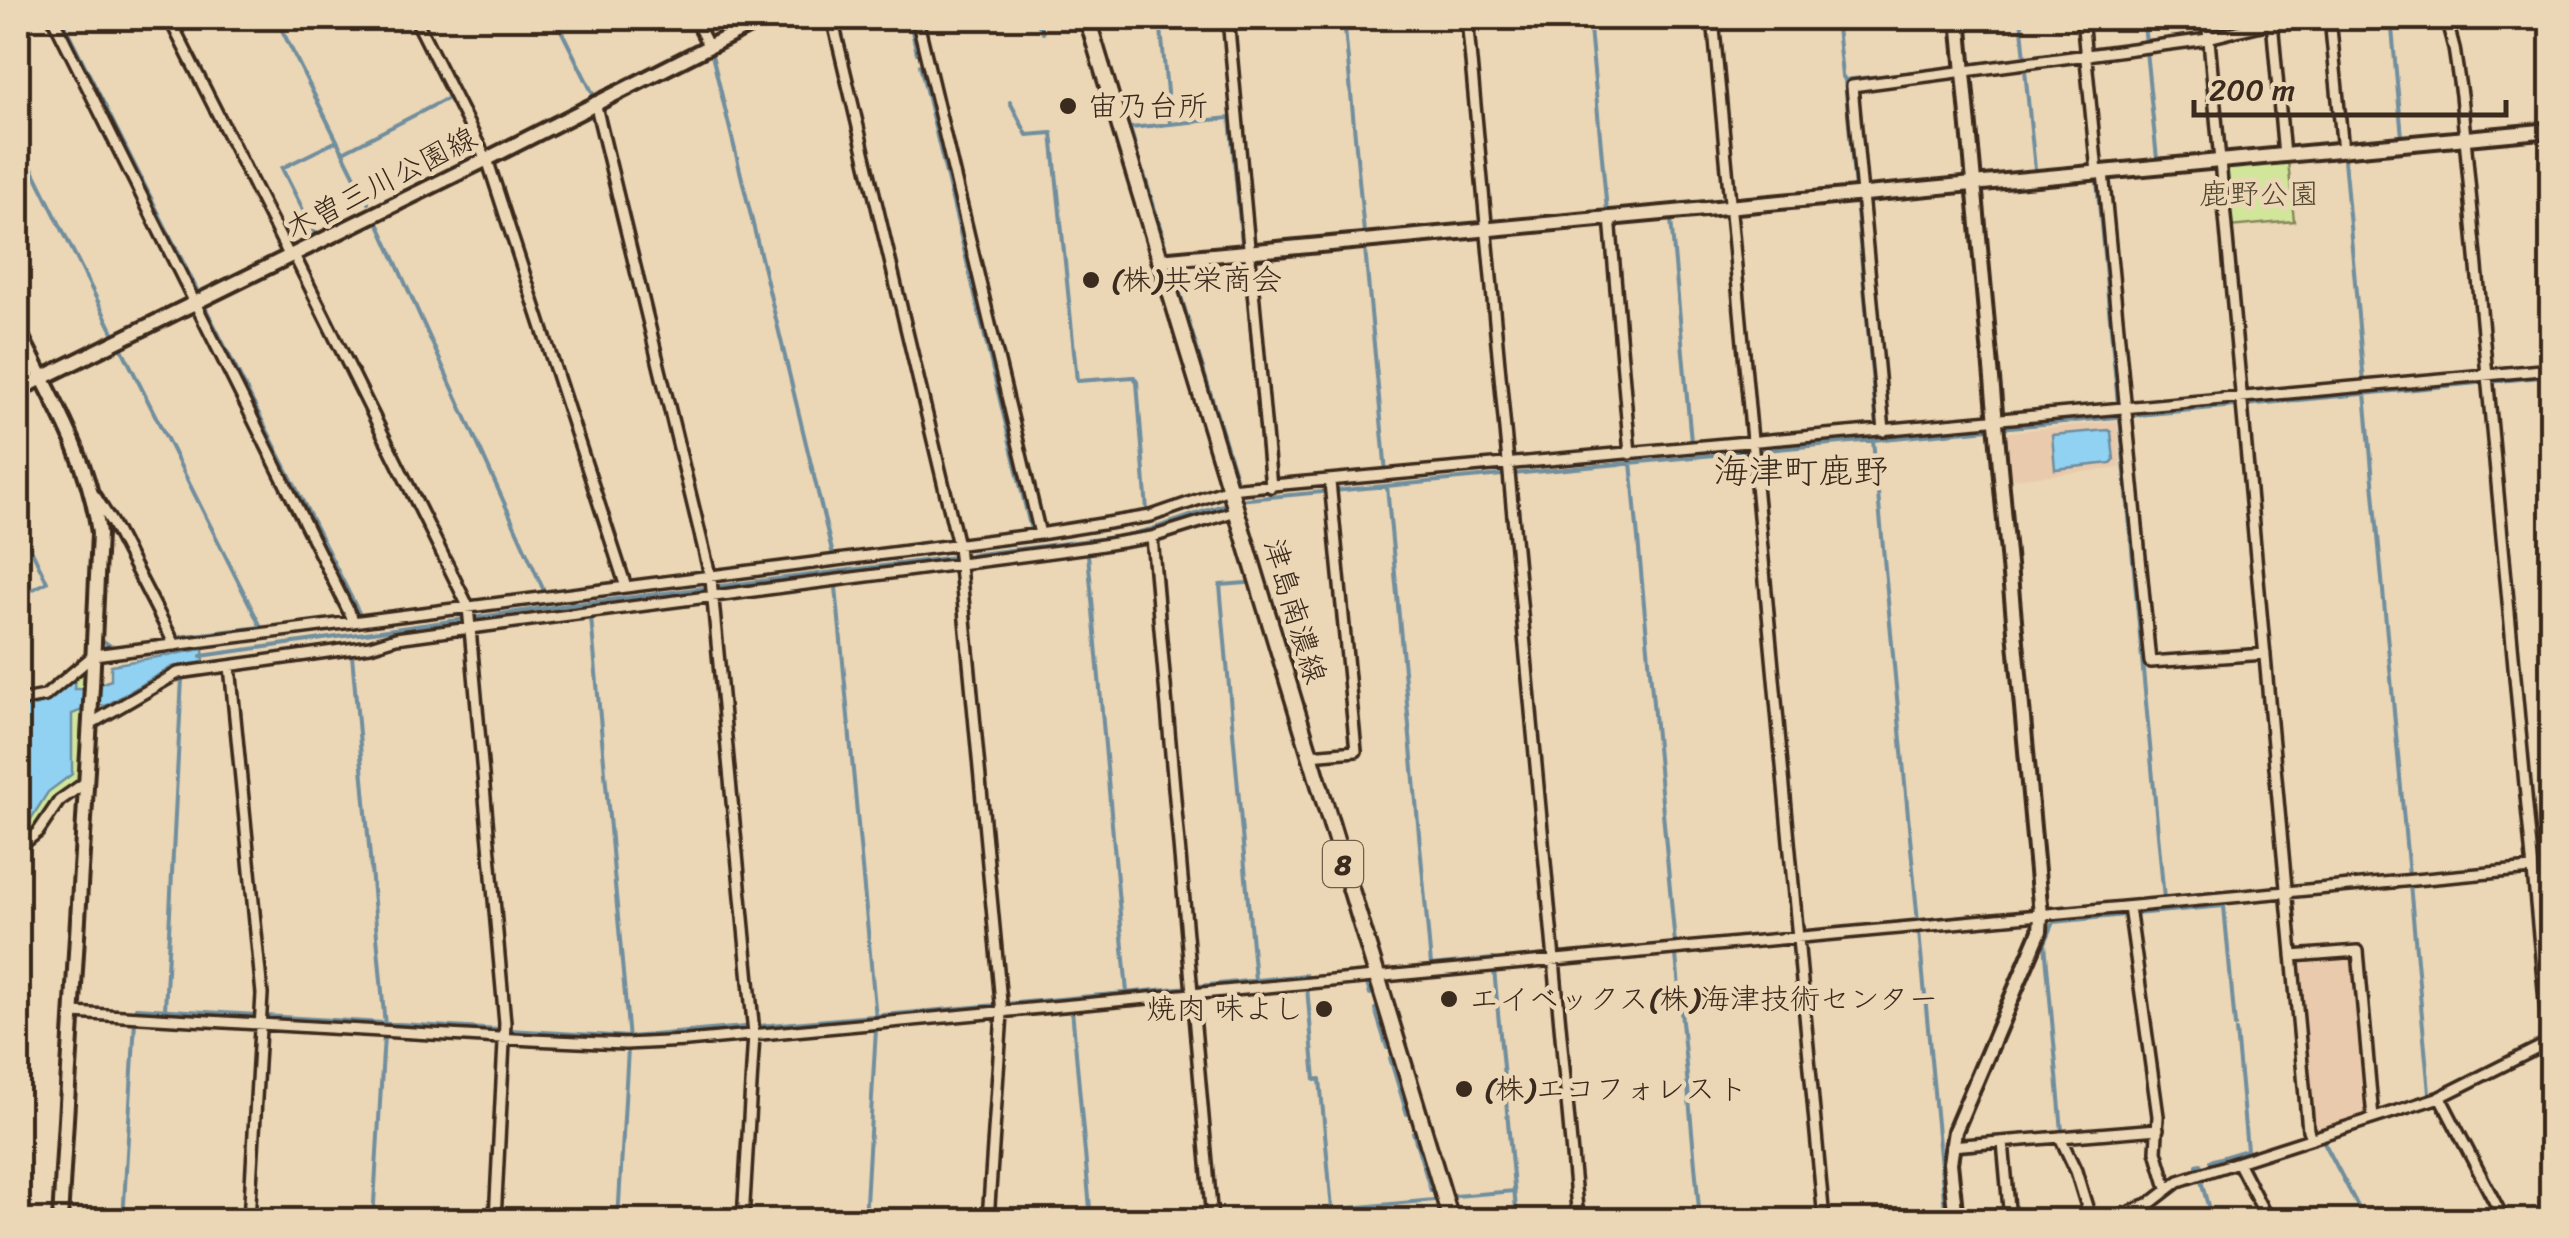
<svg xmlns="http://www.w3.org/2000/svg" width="2569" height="1238" font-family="Sriracha,'Klee One',sans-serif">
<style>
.built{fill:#e9caac}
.green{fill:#d1e69b;stroke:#86885c;stroke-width:2.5}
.water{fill:#91d1f2;stroke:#6f8e9d;stroke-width:2.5}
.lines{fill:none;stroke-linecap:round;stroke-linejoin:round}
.stream{stroke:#6f8e9d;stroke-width:4}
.street-casing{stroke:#3b2a1e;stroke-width:16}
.secondary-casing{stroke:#3b2a1e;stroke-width:20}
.primary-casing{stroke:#3b2a1e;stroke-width:21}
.street{stroke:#ebd6b5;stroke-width:9}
.secondary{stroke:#ebd6b5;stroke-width:12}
.primary{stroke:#ebd6b5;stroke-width:14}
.poi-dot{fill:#3b2a1e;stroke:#ebd6b5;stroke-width:4}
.labels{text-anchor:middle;stroke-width:9;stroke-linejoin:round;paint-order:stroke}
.shield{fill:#ebd6b5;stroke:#705e4b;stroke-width:2.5}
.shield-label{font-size:28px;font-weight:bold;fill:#3b2a1e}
.poi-label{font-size:30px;fill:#3b2a1e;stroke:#ebd6b5;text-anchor:start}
.street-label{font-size:30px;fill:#3b2a1e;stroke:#ebd6b5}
.park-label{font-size:30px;fill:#524631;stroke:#ebd6b5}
.quarter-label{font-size:35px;fill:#3b2a1e;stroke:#ebd6b5}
</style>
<rect width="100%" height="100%" fill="#ebd6b5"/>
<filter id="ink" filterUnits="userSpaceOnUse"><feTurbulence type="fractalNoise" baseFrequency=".01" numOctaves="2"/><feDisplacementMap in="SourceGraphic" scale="20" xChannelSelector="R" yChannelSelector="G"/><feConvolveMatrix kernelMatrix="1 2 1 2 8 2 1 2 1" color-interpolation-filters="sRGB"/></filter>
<g filter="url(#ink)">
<path class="built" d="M2117,421L2121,468L2007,479L2002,433Z
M2356,954L2369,1105L2366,1114L2316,1130L2312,1127L2298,959Z"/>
<path class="green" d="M2288,161L2294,221L2229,227L2224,167Z
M84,668L87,671L78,792C61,805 53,821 39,836C30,845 24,851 18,863V704L47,699Z"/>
<path class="water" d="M2108,430L2111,432L2114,460L2111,463L2055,469L2052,435Z
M203,649L204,662L172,667L105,706L97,704L72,714V774L48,792L29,822L18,834V709L46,703L75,676L74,689H86L111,680V665Z"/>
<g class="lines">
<path class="stream" d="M61,18L198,292
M276,18L368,203
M555,18L593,94
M909,18L917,53
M1035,18L1043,33
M1160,18L1170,124
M1344,18L1364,233
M1589,18L1607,211
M1836,18L1842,75L1845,80
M2021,18L2025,59
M2143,18L2146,42
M2391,18L2402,137
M2514,18L2515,26
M2233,26L2267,18
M2214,31L2226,28
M2098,49L2202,34
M2146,51L2157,159
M712,55L833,555
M920,65L1031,530
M2025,70L2035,169
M1010,102L1027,135L1052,133L1077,381L1134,377L1137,382L1147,511
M18,140L113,332
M1136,148L1130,128L1230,118L1242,243
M343,152L450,97
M2344,159L2364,383
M495,166L607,513
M1144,174L1164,239
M2097,181L2118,404
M1671,219L1691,442
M1605,224L1625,450
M379,225L544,591
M314,232L282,168L335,142
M1365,248L1386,473
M1244,257L1265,483
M1173,270L1238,484
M205,307L359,613
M121,347L261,627L177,637
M2365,393L2409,876
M2120,418L2164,899
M1877,428L1845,80L1960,67
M1873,440L1918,923
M1631,462L1675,944
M1387,486L1431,965L1493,959
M1238,500L2552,376
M18,522L47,582L18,597
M1088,554L1127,993
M1247,583L1220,585L1255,980
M836,587L876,1018
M591,617L629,1040
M105,642L113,648L166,641
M352,655L385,1026
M201,656L545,608L1123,536L1152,529L1229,503
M1343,665L1351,745
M2410,884L2429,1093
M2135,914L2224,906L2235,1026
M1919,932L1946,1220
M1676,955L1700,1220
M1494,969L1517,1220
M1367,984L1370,994
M1199,986L1306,975V978
M1307,987L1315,1080L1320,1079L1333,1220
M1005,1004L1189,987
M1072,1009L1091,1220
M1375,1009L1387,1048
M165,1010L182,678
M135,1011L136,1008L257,1015
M265,1016L501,1030
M759,1026L996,1005
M509,1030L630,1037L745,1027
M1390,1058L1407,1114
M2062,1131L2045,943L2054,922L2125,915
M1413,1132L1431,1191
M2069,1141L2085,1139
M2324,1142L2365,1220
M2008,1147L2053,1143
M1998,1148L2005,1220
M1958,1152L2000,1148
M2210,1161L2247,1150L2236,1031
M2198,1168L2197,1165L2201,1164
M2200,1177L2212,1220
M1455,1196L1515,1191
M1338,1209L1434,1200
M123,1220L135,1021
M373,1220L384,1035
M618,1220L628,1049
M865,1220L876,1028"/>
<defs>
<path id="street" d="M53,18L354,622
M169,18L290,257
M415,18L486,159
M694,18L708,45
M832,18L958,545L1002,1013L988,1220
M917,18L1040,534
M1228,18L1271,487
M1467,18L1578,1220
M1713,18L1824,1220
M2082,18L2097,172
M2207,18L2308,1130L2311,1138
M2330,18L2343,151
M2446,18L2454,48L2461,95L2549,1043
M2272,21L2284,156
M2208,38L2290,18
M595,102L711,579L754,1034L743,1220
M487,159L626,587
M2103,172L2150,662L2265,654
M1610,217L1630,454
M294,255L468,606L505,1023L495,1220
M1884,431L1852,86L2208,39
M95,496L112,523L175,645
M1152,537L1212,1220
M230,666L262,994L249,1220
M18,701L45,696L94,655L1040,534L1151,516L1229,489L2552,369
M90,724L178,673L370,646L396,638L470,628L1090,547L1152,537L1236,511
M1310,755L1356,751L1330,482
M18,848L38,832L59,801L86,782
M2129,907L2158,1116L2156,1151L2167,1188
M2292,956L2358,951L2373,1118
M73,1013L532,1040L625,1044L687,1041L2532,869
M2440,1097L2504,1220
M2060,1137L2076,1171L2091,1220
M2003,1142L2010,1220
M1951,1146L2158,1129
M2238,1162L2268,1220
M2109,1220L2148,1205L2179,1181L2440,1097L2552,1041"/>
<path id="secondary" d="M1159,260L2552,130
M18,330C51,397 89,457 99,533L92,686L60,1220
M18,390L487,159L765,18
M1956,1220L1950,1163L1955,1131L2040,931L2041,915L1959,18"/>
<path id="primary" d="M1087,18L1451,1220"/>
</defs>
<use href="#street" class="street-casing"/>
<use href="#secondary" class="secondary-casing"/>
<use href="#primary" class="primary-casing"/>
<use href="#street" class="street"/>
<use href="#secondary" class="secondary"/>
<use href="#primary" class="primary"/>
</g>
</g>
<g class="poi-dot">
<circle cx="1068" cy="106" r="10"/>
<circle cx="1091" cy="280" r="10"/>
<circle cx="1449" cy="999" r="10"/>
<circle cx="1324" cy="1009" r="10"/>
<circle cx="1464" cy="1089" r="10"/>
</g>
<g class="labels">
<rect class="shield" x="1323" y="841" width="40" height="46" rx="8"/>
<g class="shield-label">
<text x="1343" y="874">8</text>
</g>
<g class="poi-label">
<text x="1088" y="116">宙乃台所</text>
<text x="1111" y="290">(株)共栄商会</text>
<text x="1469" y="1009">エイベックス(株)海津技術センター</text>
<text x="1304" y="1019" text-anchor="end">焼肉 味よし</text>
<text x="1484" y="1099">(株)エコフォレスト</text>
</g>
<g class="street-label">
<text transform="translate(381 183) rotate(-27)" y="10">木曽三川公園線</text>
<text transform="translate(1295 611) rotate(73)" y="10">津島南濃線</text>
</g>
<g class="park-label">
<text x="2259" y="204">鹿野公園</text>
</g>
<g class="quarter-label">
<text x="1801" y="483">海津町鹿野</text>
</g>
</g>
<rect width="2569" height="1238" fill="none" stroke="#ebd6b5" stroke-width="60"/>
<rect x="30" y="30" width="2509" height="1178" fill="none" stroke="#3b2a1e" stroke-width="4" filter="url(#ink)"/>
<path d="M2194 100v15h312v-15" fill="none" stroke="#3b2a1e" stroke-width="5"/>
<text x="2209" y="100" font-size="30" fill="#3b2a1e" stroke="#ebd6b5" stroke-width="8" paint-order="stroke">200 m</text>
</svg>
